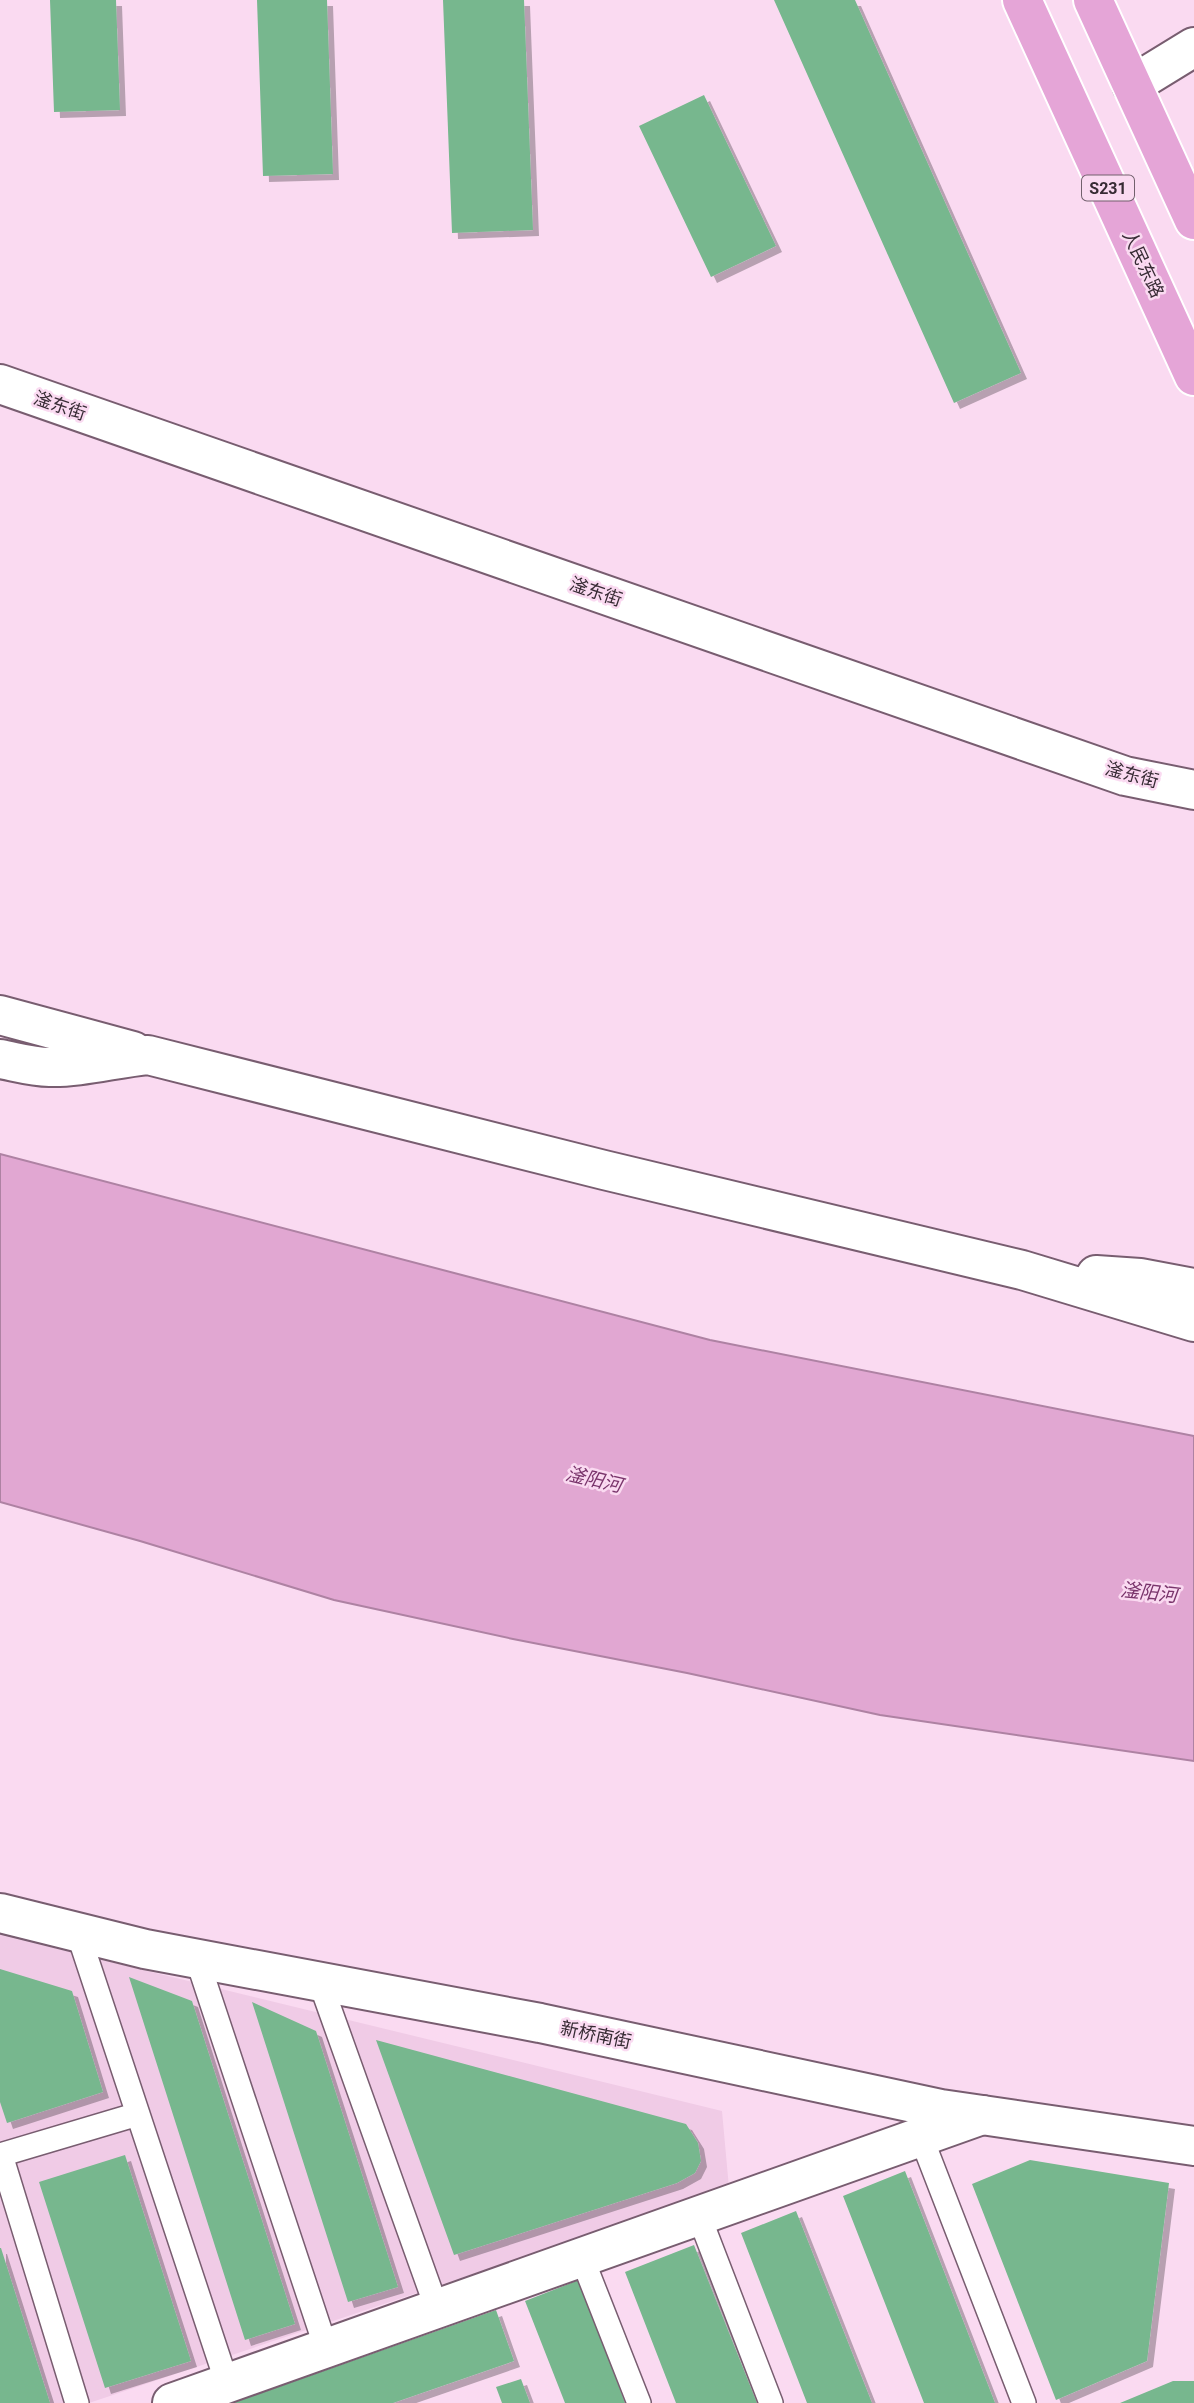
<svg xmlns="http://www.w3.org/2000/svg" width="1194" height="2403" font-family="Roboto,'Noto Sans SC',sans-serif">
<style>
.built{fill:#f0cbe6}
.water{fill:#e1a7d2;stroke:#ae82a3;stroke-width:2}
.building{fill:#77b78e;filter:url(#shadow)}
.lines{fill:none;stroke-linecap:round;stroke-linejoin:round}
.lane-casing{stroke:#785d70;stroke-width:26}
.street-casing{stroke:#785d70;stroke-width:42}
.secondary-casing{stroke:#785d70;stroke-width:42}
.primary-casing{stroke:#fff;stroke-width:42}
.lane{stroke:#fff;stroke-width:23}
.street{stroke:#fff;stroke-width:38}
.secondary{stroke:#fff;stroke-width:38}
.primary{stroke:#e5a5d7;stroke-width:38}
.labels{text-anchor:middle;stroke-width:5;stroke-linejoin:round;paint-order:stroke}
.shield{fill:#fadaf1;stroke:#72606d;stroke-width:2}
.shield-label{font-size:16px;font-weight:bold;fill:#372b34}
.street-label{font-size:18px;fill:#372b34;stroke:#fadaf1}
.water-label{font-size:19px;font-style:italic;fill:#7a356c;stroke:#fadaf1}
</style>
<defs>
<filter id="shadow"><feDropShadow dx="6" dy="6" stdDeviation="0" flood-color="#0004"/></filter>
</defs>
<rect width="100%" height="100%" fill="#fadaf1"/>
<path class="built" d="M0,1935L722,2111L729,2188L89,2403H0Z"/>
<path class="water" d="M0,1154L710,1340L1194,1436V1761L880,1715L687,1673L513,1639L334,1600L140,1541L0,1502Z"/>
<path class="building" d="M50,0H116L120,110L54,112Z
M257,0H327L333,174L263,176Z
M443,0H524L533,230L452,233Z
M774,0H855L1021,373L954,403Z
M704,95L776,246L711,277L639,126Z
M0,1969L72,1991L103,2092L7,2123L0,2102Z
M129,1977L192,2001L295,2324L245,2340Z
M252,2002L316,2031L398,2287L348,2302Z
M376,2040L686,2124L698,2143L701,2161L695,2173L677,2183L454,2255Z
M125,2155L191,2361L105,2388L39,2182Z
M1030,2160L1169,2183L1147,2361L1056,2400L972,2184Z
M905,2171L995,2403H924L843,2196Z
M796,2211L872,2403H807L741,2233Z
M694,2245L757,2403H676L625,2272Z
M0,2248H1L50,2403H0Z
M579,2280L625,2403H565L525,2301Z
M496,2310L514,2361L393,2403H233Z
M521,2379L530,2403H502L496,2387Z
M1173,2381H1194V2403H1120Z"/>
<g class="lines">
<defs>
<path id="lane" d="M78,1933L227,2383
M197,1959L326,2348
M320,1982L437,2309
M921,2137L1024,2403
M0,2155L138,2114
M1,2155L77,2403
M699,2216L771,2403
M582,2258L639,2403"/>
<path id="street" d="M1132,85L1194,47
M0,1015L133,1051
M0,1059C16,1062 33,1067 49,1067C80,1068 116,1058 148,1055L604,1170L1022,1270L1194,1322
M1096,1275L1140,1278L1194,1288
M172,2403L982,2115"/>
<path id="secondary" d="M0,384L1125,776L1194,790
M0,1913L145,1949L540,2023L941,2109L1194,2146"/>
<path id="primary" d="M1022,0L1194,376
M1093,0L1194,220"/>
</defs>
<use href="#lane" class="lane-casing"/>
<use href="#street" class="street-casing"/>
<use href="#secondary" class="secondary-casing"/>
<use href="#primary" class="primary-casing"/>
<use href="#lane" class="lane"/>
<use href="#street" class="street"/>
<use href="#secondary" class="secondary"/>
<use href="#primary" class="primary"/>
</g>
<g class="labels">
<rect class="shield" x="1082" y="175.5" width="52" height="25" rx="5"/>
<g class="shield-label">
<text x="1108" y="194">S231</text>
</g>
<g class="street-label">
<text transform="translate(1143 264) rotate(65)" y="6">人民东路</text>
<text transform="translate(60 406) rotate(19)" y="6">滏东街</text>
<text transform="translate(596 592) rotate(19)" y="6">滏东街</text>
<text transform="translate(1132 775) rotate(15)" y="6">滏东街</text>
<text transform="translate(596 2035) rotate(12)" y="6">新桥南街</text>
</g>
<g class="water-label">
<text transform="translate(594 1479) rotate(13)" y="7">滏阳河</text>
<text transform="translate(1149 1592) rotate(6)" y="7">滏阳河</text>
</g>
</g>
</svg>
